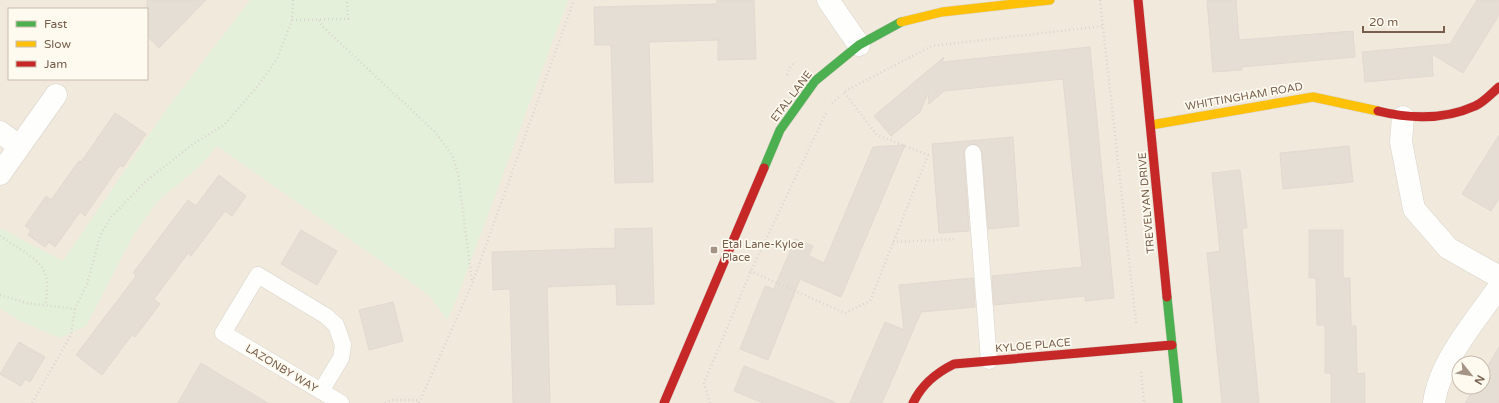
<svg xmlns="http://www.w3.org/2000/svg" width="1499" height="403" font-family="'Varela Round',sans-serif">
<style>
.residential{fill:#f1e9dc;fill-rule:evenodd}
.green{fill:#e4f0d9}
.building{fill:#e5ded5;stroke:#e2d9d0}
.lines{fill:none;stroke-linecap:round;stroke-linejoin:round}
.lane-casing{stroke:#d8d3cc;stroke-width:17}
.street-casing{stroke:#d8d3cc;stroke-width:23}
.fast-casing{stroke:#d9d3cb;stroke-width:10}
.slow-casing{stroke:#d9d3cb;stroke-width:10}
.jam-casing{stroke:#d9d3cb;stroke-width:10}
.path{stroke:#dbd6d0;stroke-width:2.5;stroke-dasharray:1 3;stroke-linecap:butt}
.lane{stroke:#fefefc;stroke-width:16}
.street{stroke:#fefefc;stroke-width:22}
.fast{stroke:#4caf50;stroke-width:9}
.slow{stroke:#ffc107;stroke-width:9}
.jam{stroke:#c62828;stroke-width:9}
.poi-dot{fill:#a59485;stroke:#fffaf0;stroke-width:1.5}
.labels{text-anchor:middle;stroke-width:3.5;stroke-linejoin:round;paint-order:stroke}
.street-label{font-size:11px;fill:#785f4c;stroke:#fffaf0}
.poi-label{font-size:11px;fill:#785f4c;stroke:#fffaf0;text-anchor:start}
</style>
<rect width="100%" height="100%" fill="#f9f6ee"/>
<path class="residential" d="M0,0H1499V403H0ZM9,9H147V79H9ZM1459,363H1483V387H1459Z"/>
<path class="green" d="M250,0H568L455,303L447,320L429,295L217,146L201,165L157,202L133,236L86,326L60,338L20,321L0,308V228L63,261L166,110Z"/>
<path class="building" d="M147,0H206L159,48L147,36Z
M717,0H754L756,59L718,60V40L649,42L653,182L615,183L611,45H595L594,7L717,4Z
M1207,0H1236L1239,40L1353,31L1355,57L1241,67L1242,70L1213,72Z
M1477,0H1499V15L1463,73L1432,54L1433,76L1365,82L1362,52L1450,44Z
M1090,47L1114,298L1085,301V296L994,305L992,276L1082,267L1063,79L944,91L929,104L928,93L920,112L891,136L874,116L944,57L942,62Z
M115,113L146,134L123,167L120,165L85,216L80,212L55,247L49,242L45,247L28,235L31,230L25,226L46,196L51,200L79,161L81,162Z
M1499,135V199L1491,211L1462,194Z
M1013,137L1019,226L988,229L982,152L977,145L972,144L965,149L964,154L969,231L939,233L932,144Z
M905,145L841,297L800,279L768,360L740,349L765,286L774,289L795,239L813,246L809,256L824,263L873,147Z
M1349,146L1353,182L1283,189L1280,153Z
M1240,170L1247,228H1242L1259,403H1222L1207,253L1220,251L1212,173Z
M219,175L246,196L232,216L225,211L191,256L188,253L154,299L160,304L135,337L132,335L102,375L76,355L136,276L133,273L188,200L196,206Z
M652,228L654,304L617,305L616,284L547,287L550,403H513L510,289L493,290L492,252L615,248V229Z
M301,230L337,251L317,285L281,264Z
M1309,230H1343V278H1350L1351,326H1356L1357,374L1365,373V403H1331V373H1325V325H1317L1316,278H1309Z
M973,278L975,307L921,312L882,403H850L885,322L904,330L899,285Z
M393,302L403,341L369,350L359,310Z
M19,342L45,357L30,382L25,379L21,386L0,374Z
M1499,347V403H1465L1475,387H1483V374Z
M201,363L219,374L268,403H178Z
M744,366L835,402V403H763L734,391Z"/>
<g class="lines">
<defs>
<path id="lane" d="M973,153L989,361
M321,391L341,358L343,345L336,325L326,316L258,275L223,333L341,403"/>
<path id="street" d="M828,0L859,45
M1403,117L1401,142L1414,209L1448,248L1499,277
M0,132L19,146
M0,174L56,95
M1434,403C1439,362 1476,320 1499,287"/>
<path id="fast" d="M764,168L780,130L815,81L859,45L901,22
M1167,297L1178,403"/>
<path id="slow" d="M901,22L942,12L1050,0
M1151,125L1313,97L1378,111"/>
<path id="jam" d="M1138,0L1167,297
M1378,111C1410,119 1444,120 1475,106C1483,103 1492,93 1499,87
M664,403L764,168
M913,403C922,384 936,373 954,364L1172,345"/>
</defs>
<use href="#lane" class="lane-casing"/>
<use href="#street" class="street-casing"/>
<use href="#fast" class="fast-casing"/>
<use href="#slow" class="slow-casing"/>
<use href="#jam" class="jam-casing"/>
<path class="path" d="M1100,0L1136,323
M292,20L348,19L347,0
M319,20L322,26L435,132L452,155L458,173L472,282
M787,75L791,66L796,62
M845,91L932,46L1103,26
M832,103L840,96
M0,236C12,244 38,258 44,271C49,282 47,294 45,306
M893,242L957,239
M750,271L845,313L870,301L928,155L877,135L843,91
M0,295L27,303L75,309L87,284L100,236L111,217L146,181L193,144L224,125L257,87L277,59L292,20L293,0
M1141,372L1144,403
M32,403L71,335L75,309
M385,403L391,400H420
M419,403L472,284L574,0
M710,403L704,383L751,271L827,111"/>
<use href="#lane" class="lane"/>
<use href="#street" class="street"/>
<use href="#fast" class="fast"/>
<use href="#slow" class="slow"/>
<use href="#jam" class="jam"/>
</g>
<rect class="poi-dot" x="710" y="246" width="8" height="8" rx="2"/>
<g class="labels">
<g class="street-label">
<text transform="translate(791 96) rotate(-53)" y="4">ETAL LANE</text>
<text transform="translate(1244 96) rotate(-10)" y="4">WHITTINGHAM ROAD</text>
<text transform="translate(1146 203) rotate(-95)" y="4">TREVELYAN DRIVE</text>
<text transform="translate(1033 345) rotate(-5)" y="4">KYLOE PLACE</text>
<text transform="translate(282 368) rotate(31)" y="4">LAZONBY WAY</text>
</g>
<g class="poi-label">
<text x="722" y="248">Etal Lane-Kyloe<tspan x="722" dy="13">Place</tspan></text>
</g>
</g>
<rect x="8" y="8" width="140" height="72" fill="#fffaf0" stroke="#c9bcae"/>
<rect x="16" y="21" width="20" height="6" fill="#4caf50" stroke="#c9bcae"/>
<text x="44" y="28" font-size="12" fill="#785f4c">Fast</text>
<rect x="16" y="41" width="20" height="6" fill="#ffc107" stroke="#c9bcae"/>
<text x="44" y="48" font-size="12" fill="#785f4c">Slow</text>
<rect x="16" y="61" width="20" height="6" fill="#c62828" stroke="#c9bcae"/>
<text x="44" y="68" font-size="12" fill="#785f4c">Jam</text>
<g transform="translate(1471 375) rotate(120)"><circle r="19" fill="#fffaf0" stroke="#c9bcae"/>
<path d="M0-3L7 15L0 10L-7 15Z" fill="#a59485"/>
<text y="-6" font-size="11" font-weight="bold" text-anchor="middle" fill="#785f4c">N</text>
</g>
<path d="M1363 26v6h81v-6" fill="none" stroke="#785f4c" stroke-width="2"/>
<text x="1369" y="26" font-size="12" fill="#785f4c" stroke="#fffaf0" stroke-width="3" paint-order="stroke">20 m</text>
</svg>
